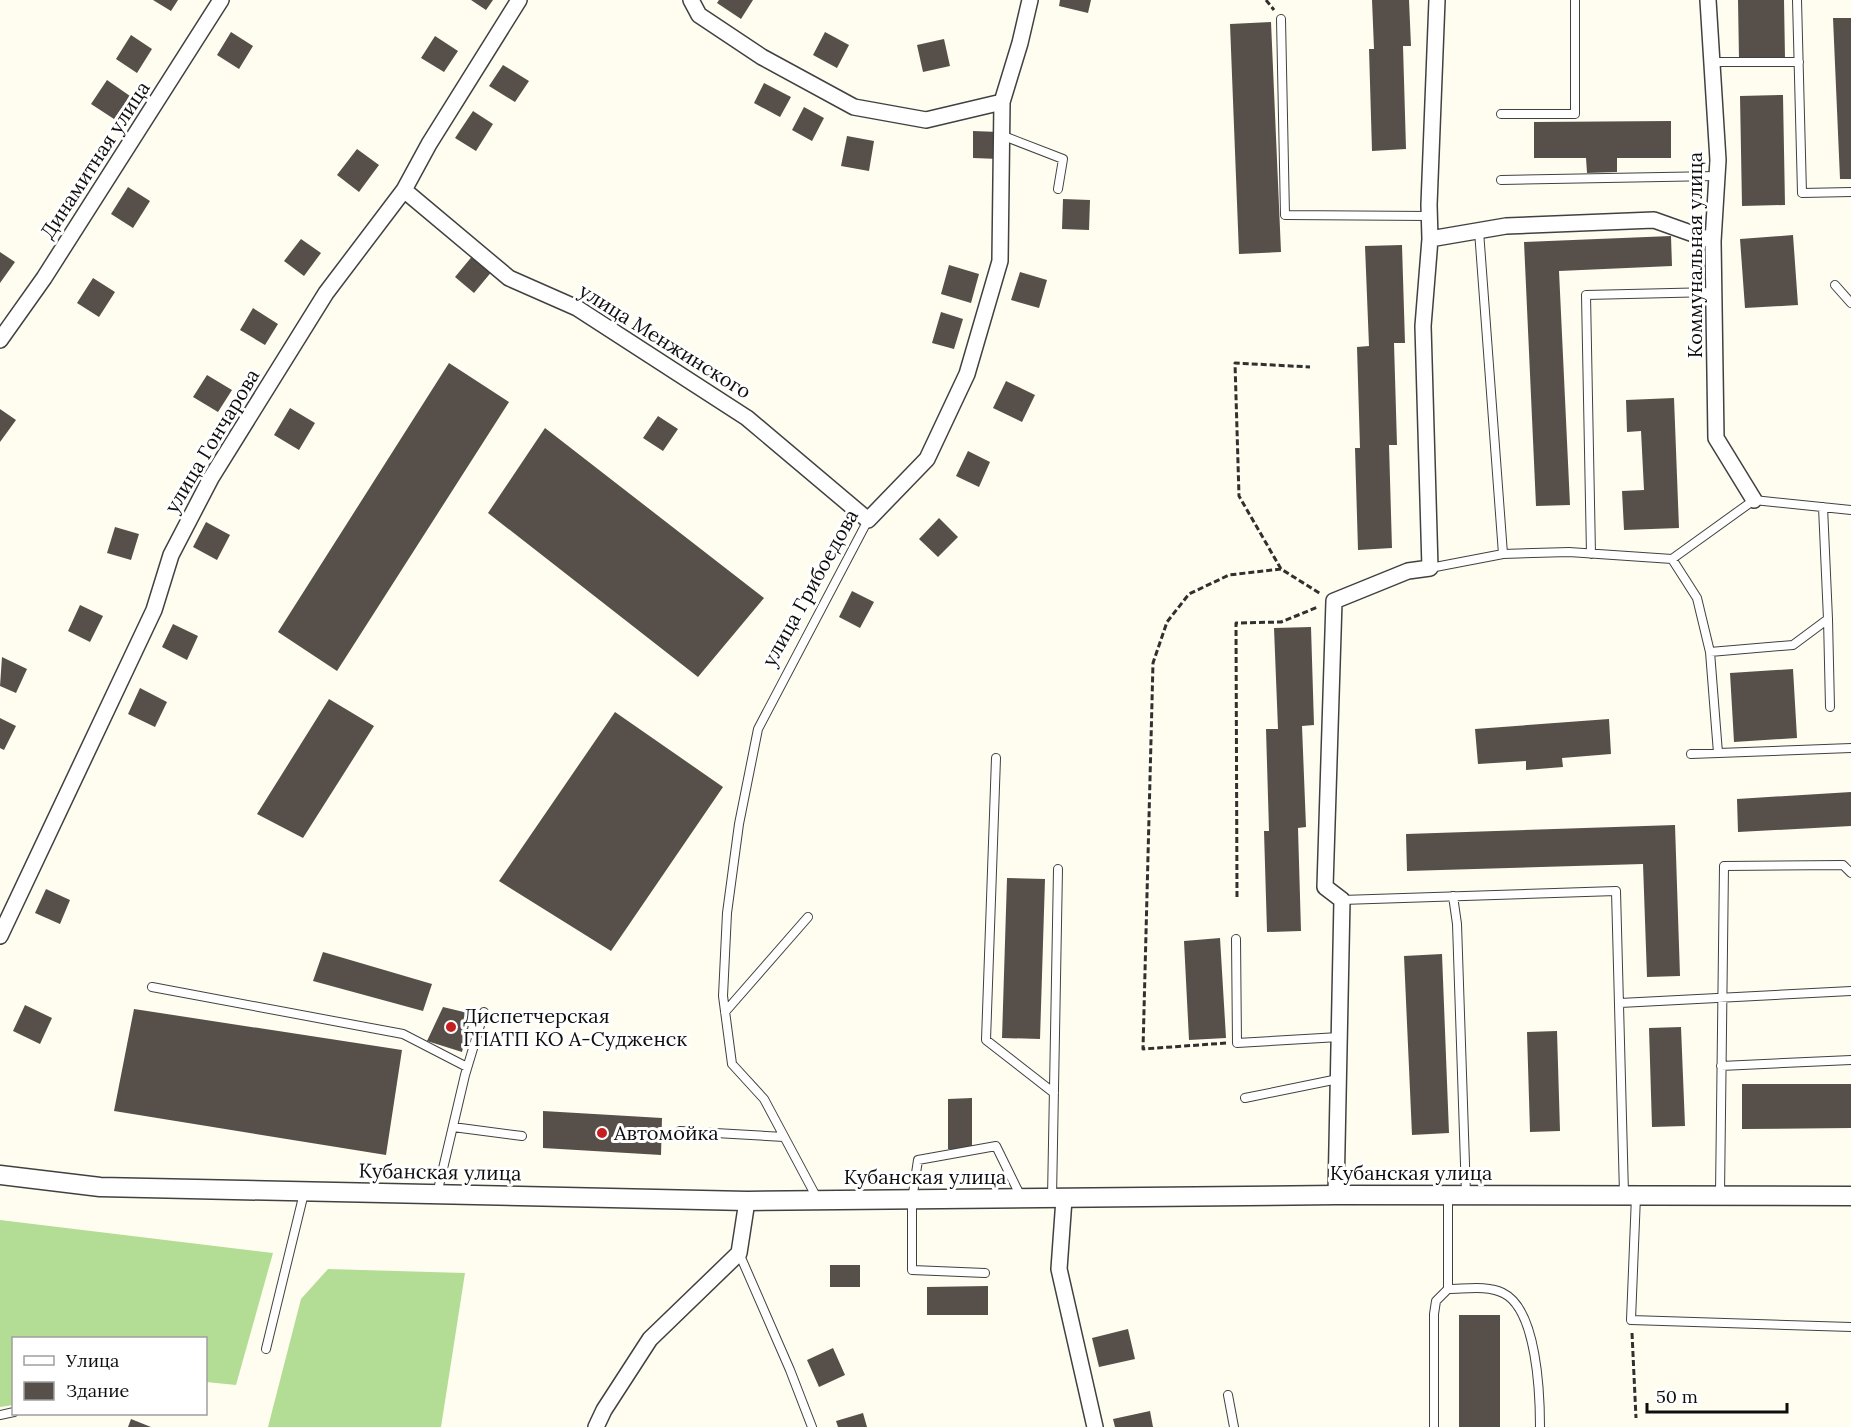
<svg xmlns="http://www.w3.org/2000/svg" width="1851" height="1427" font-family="Lora,serif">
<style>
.forest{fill:#b3dd95}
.building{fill:#57504a}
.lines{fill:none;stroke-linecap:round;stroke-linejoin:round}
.service-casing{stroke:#414141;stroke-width:10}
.minor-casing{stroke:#414141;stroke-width:18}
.tertiary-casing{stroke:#414141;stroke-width:21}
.path{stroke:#303030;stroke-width:3;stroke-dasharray:6 3;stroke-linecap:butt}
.service{stroke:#fff;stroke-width:8}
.minor{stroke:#fff;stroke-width:15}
.tertiary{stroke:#fff;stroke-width:18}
.poi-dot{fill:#c51f20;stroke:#fff;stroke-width:2}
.labels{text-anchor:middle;stroke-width:6;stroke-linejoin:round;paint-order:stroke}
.street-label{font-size:20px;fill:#0e0e0e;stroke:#fff}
.poi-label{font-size:20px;fill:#0e0e0e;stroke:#fff;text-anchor:start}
</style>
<rect width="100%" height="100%" fill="#fffdef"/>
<path class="forest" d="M0,1220L273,1253L236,1385L206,1382V1338H14L13,1405L0,1407Z
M328,1269L465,1273L441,1427H268L301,1299Z"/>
<path class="building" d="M153,0H178L171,11Z
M471,0H493L486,10Z
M719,0H753L741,19L717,3Z
M1060,0H1091L1088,13L1059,6Z
M1372,0H1409L1411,46H1403L1406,149L1372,151L1369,49H1374Z
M1738,0H1784L1785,58L1739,59Z
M1833,18H1851V179H1840Z
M1271,22L1281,252L1239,254L1230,24Z
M231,32L253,46L239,69L217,55Z
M825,32L849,45L837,68L813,55Z
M131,35L152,49L137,73L116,59Z
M435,36L458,51L444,72L421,58Z
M944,39L950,66L923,72L917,45Z
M503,65L529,81L515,102L489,86Z
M107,80L130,96L114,119L91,104Z
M764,83L791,97L780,117L754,103Z
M1783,95L1785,205L1742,206L1740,96Z
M804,107L824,118L812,141L792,130Z
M473,111L493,124L476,151L455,138Z
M1671,121V158H1617V172L1587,173L1586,158H1534V122Z
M973,131L999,132V159L973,158Z
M847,136L874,141L869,171L841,166Z
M357,149L379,165L359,192L337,175Z
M128,187L150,201L133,228L111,214Z
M1063,199L1090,200L1089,230L1062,229Z
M1793,235L1798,305L1745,308L1740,239Z
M1671,236L1672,266L1559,271L1570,505L1536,506L1524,242Z
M301,239L321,253L304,276L284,261Z
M1402,245L1405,343H1394L1397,445H1389L1392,548L1358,550L1355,448H1360L1357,347L1369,346L1365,246Z
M0,252L15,262L0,283Z
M474,254L493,270L474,293L455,277Z
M949,265L979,274L971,303L941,294Z
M1020,272L1047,280L1039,308L1011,300Z
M93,278L115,292L99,317L77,303Z
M253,308L278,324L265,345L240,330Z
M941,312L963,319L954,349L932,343Z
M449,363L509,402L337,671L278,632Z
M207,375L232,390L218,412L193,397Z
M1006,381L1035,395L1022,422L993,408Z
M1674,398L1679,528L1624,530L1622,491L1644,490L1641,431L1627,432L1626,400Z
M290,408L315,423L299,450L274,435Z
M0,409L16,420L0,442Z
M658,416L678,429L663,451L643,438Z
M545,428L764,598L698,677L488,513Z
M968,451L990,462L979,487L956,476Z
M939,518L958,537L938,557L919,539Z
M206,522L230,535L217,560L193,547Z
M115,527L139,534L131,560L107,553Z
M852,591L874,602L860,628L839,617Z
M80,605L103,616L90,642L68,631Z
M173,624L198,636L187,660L162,647Z
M1311,627L1314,725L1302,726L1306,827L1298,828L1301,931L1267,932L1264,831H1269L1266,729H1278L1274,628Z
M2,657L27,669L16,693L0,686Z
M1793,669L1797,738L1734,742L1730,673Z
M140,688L167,702L155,727L128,714Z
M329,699L374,726L303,838L257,814Z
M615,712L723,787L611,951L499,881Z
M0,718L16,726L4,750L0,748Z
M1609,719L1611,754L1562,758L1563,767L1526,770V761L1478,764L1475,729Z
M1851,792V826L1738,832L1737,799Z
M1675,825L1680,976L1647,977L1643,864L1407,871L1406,834Z
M1007,878L1045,879L1040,1039L1002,1038Z
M46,889L70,900L60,924L35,913Z
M1220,938L1226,1038L1189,1040L1184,941Z
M323,952L432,984L423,1011L313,981Z
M1442,954L1449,1133L1412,1135L1404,956Z
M25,1005L52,1018L40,1044L13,1031Z
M443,1007L472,1014L462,1052L427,1041Z
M134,1009L402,1050L386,1155L114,1111Z
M1681,1027L1685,1126L1652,1127L1649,1028Z
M1557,1031L1560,1131L1530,1132L1527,1032Z
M1742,1084H1851V1128L1742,1129Z
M972,1098V1149H948V1099Z
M543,1111L662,1118L661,1155L543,1148Z
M830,1265H860V1287H830Z
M988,1286V1315H927V1287Z
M1459,1315H1500V1427H1459Z
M1128,1329L1135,1359L1099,1367L1092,1338Z
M833,1348L845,1375L819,1387L807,1360Z
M1150,1411L1153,1427H1115L1113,1419Z
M863,1413L867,1427H838L836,1421Z
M131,1419L151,1427H128Z"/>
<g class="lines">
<defs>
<path id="service" d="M1797,0L1802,193L1851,192
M1281,19L1285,215L1429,216
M1712,62H1799
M1501,114H1575V0
M1001,135L1063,159L1058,189
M1501,180L1717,176
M1479,231L1503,554L1569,552L1672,559L1754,500L1851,510
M1835,285L1851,303
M1591,554L1586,295L1714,292
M1672,559L1697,598L1710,652L1793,645L1828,619L1823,507
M1430,568L1503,554
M1828,619L1830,707
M1710,652L1718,753
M1691,754L1851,748
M996,758L986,1040L1054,1093
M1453,896L1457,924L1466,1194
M1342,900L1616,891L1624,1194
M1236,939L1237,1043L1339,1037
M152,987L403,1034L467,1067
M1620,1003L1851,991
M725,1012L808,917
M1721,1066L1851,1060
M1245,1098L1338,1079
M453,1127L522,1136
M680,1131L784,1137
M437,1194L465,1075L484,1012
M1720,1194L1724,866L1843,865L1851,873
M1636,1196L1631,1320L1851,1327
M1052,1198L1058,869
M818,1200L764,1099L732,1064L723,996L727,913L739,824L758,729L868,520
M739,1253L790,1370L812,1427
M985,1273L912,1270V1200L918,1160L996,1146L1022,1199
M1448,1289C1465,1289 1488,1285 1503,1293C1537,1309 1540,1394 1540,1427
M266,1349L304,1193
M1228,1395L1234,1427
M0,1415L14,1412
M1434,1427V1314L1436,1301L1448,1289V1195"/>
<path id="minor" d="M691,0L699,15L762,57L854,107L926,120L1002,102
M1708,0L1718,160L1713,241L1716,438L1754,500
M404,190L509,278L577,308L747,418L868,520L927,459L967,374L1000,261L1002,102L1020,43L1030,0
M1430,239L1506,226L1654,220L1713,241
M0,340L44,278L221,0
M0,936L154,610L171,555L211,478L326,293L404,190L429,144L519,0
M1336,1195L1342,900L1325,887L1334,601L1408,571L1430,568L1423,326L1430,239L1429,205L1437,0
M1064,1199L1059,1269L1095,1427
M596,1427L604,1410L650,1339L739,1253L747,1201"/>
<path id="tertiary" d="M0,1175L100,1187L747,1201L1336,1195L1851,1196"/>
</defs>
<use href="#service" class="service-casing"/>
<use href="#minor" class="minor-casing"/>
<use href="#tertiary" class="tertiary-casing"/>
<path class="path" d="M1266,0L1274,10
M1281,569L1239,496L1235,363L1310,367
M1237,897L1236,623L1281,622L1318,607
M1226,1043L1143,1049L1153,663L1167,622L1189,594L1229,575L1281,569L1321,594
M1632,1333L1636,1418"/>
<use href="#service" class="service"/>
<use href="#minor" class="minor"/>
<use href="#tertiary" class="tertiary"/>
</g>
<g class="poi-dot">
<circle cx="451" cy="1027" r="6"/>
<circle cx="602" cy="1133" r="6"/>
</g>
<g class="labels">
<g class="street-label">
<text transform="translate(95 160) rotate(-57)" y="7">Динамитная улица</text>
<text transform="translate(1695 255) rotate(-90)" y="7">Коммунальная улица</text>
<text transform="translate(665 341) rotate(32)" y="7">улица Менжинского</text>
<text transform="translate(212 441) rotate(-59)" y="7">улица Гончарова</text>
<text transform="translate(810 588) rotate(-61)" y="7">улица Грибоедова</text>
<text transform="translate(440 1172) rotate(1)" y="7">Кубанская улица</text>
<text x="1411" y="1180">Кубанская улица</text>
<text x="925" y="1184">Кубанская улица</text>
</g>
<g class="poi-label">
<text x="463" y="1023">Диспетчерская<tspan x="463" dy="23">ГПАТП КО А-Судженск</tspan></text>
<text x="614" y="1140">Автомойка</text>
</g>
</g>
<rect x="12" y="1337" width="195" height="78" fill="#ffffff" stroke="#9f9f9f" stroke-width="1.5"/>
<rect x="24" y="1356" width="30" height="9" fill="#ffffff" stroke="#9f9f9f" stroke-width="1.5"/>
<text x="66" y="1367" font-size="18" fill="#0e0e0e">Улица</text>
<rect x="24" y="1382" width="30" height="18" fill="#57504a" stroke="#9f9f9f" stroke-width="1.5"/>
<text x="66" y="1397" font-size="18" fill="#0e0e0e">Здание</text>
<path d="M1647 1403v9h140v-9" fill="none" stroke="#0e0e0e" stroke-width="3"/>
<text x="1656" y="1403" font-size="18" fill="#0e0e0e" stroke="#ffffff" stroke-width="4.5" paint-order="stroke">50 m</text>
</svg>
